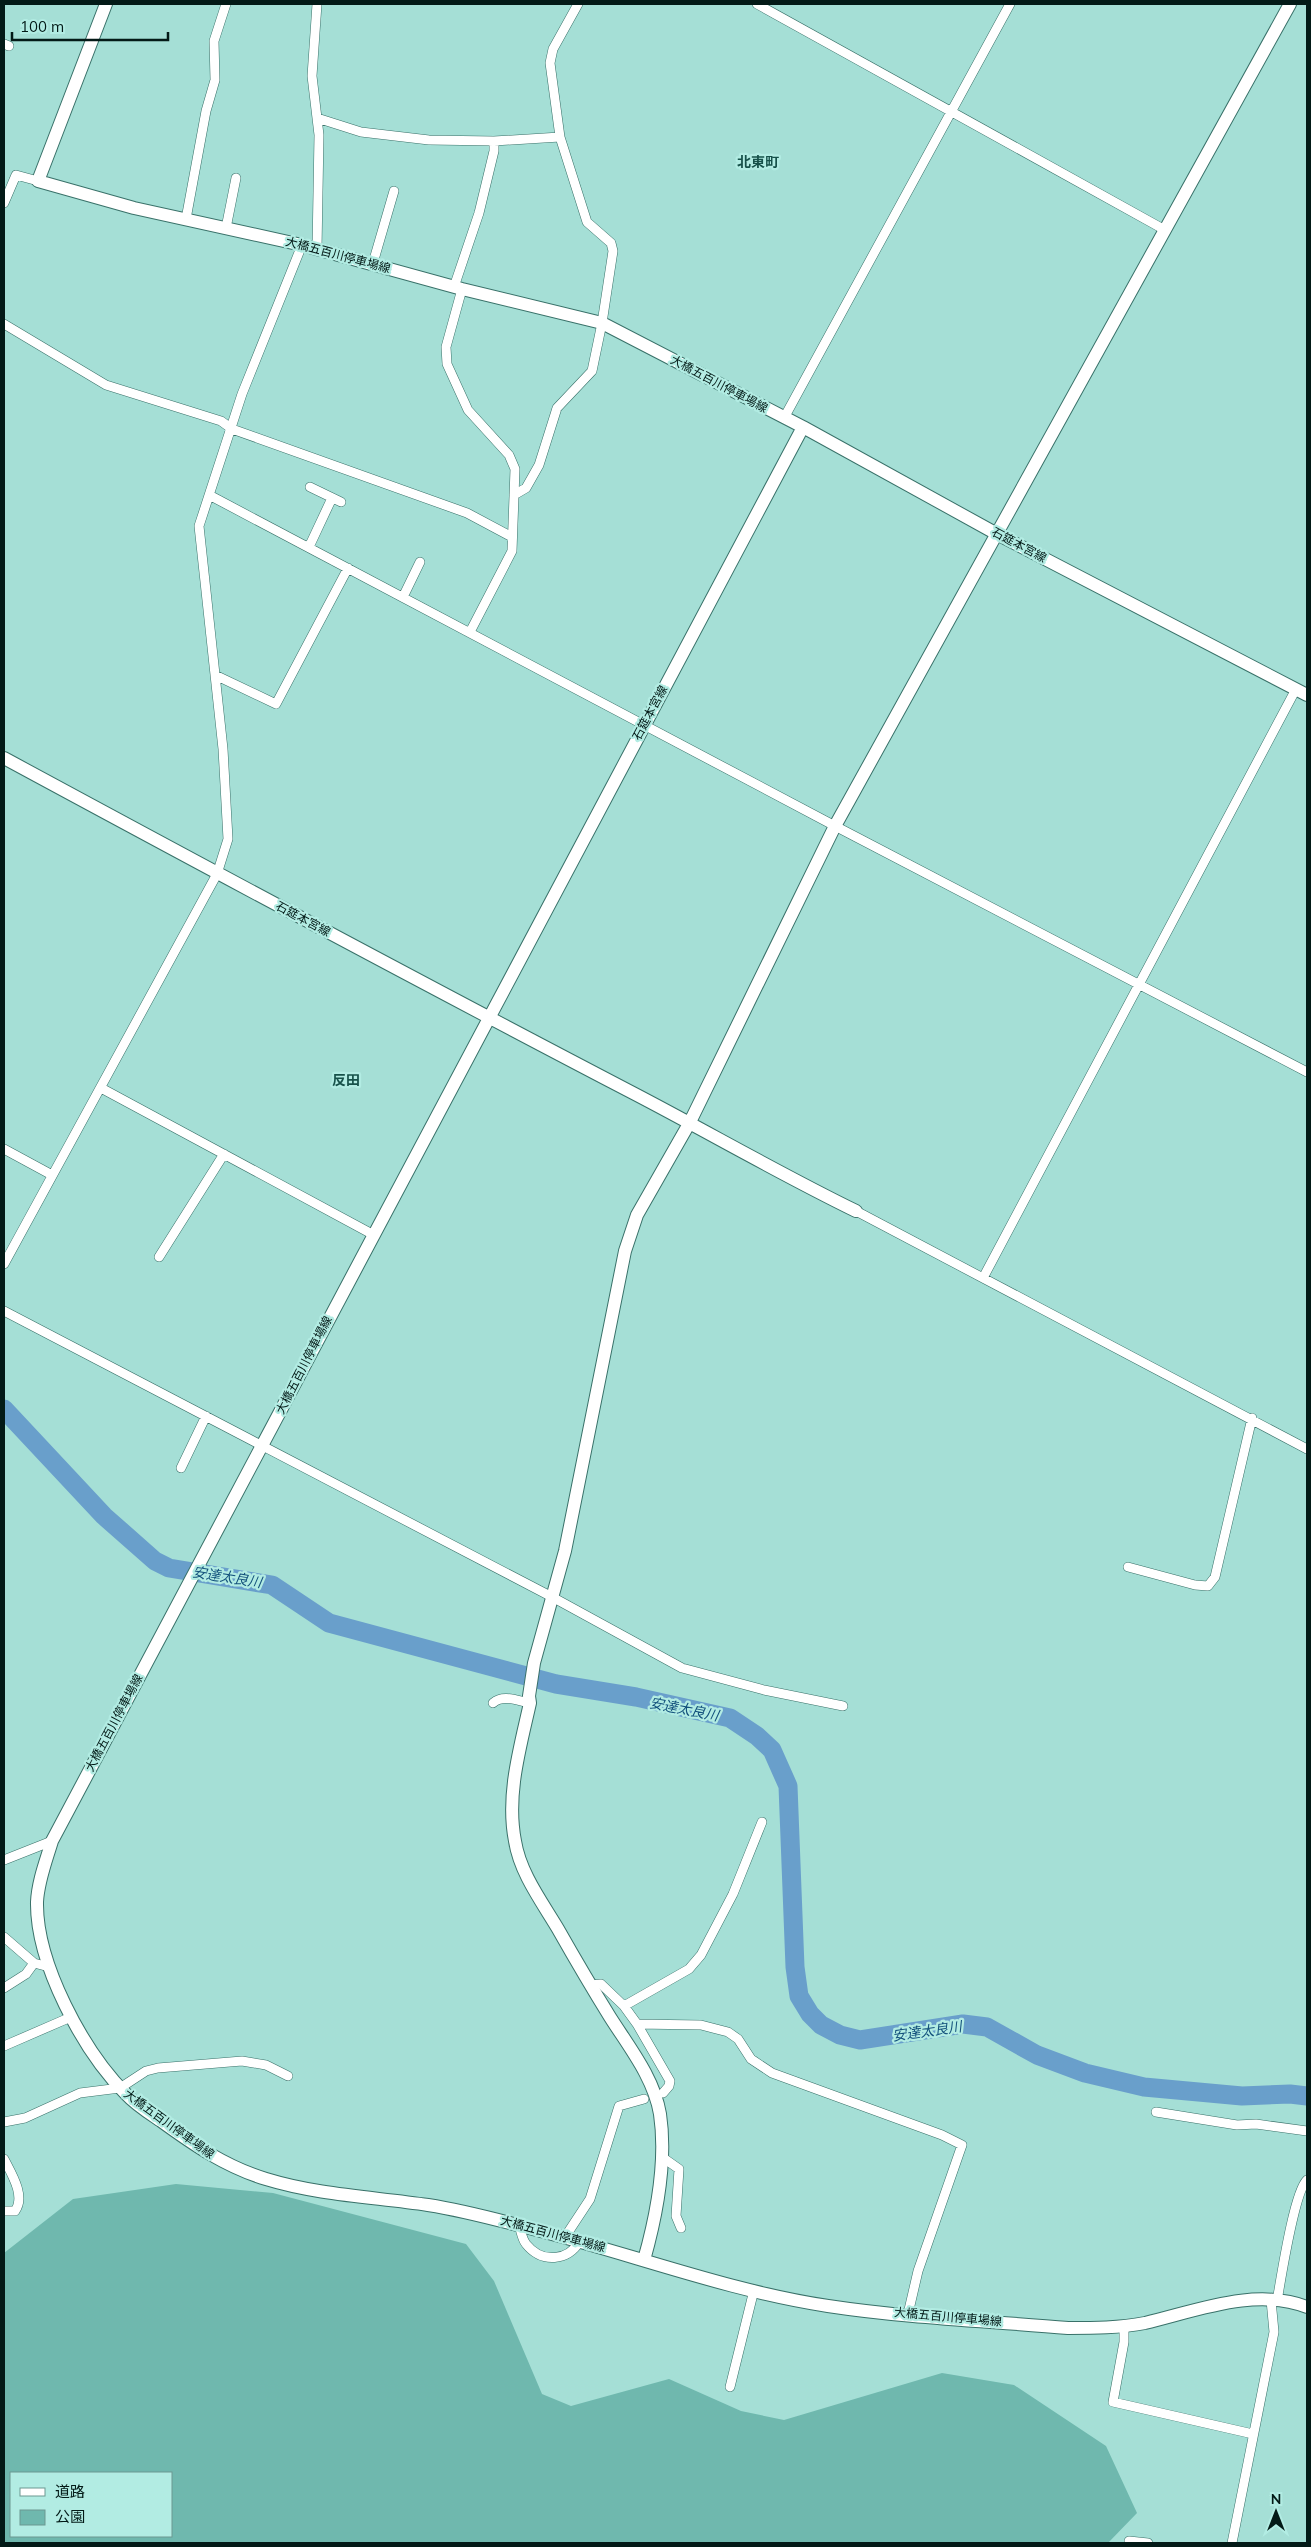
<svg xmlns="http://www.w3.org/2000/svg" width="1311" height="2547" font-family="Mulish,'Noto Sans JP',sans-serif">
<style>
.green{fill:#6fb8ae;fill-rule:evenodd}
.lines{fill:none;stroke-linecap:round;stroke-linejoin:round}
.river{stroke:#699fcb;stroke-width:19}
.street-casing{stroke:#397169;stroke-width:10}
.secondary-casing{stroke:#397169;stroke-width:14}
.street{stroke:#fff;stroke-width:9}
.secondary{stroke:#fff;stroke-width:12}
.labels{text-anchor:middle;stroke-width:4.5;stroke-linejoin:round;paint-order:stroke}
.street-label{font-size:12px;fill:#031a17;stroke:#b2ece3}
.neighbourhood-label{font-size:14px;font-weight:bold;fill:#16514a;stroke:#b2ece3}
.water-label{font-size:14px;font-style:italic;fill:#13517c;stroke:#b2ece3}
</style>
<rect width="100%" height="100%" fill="#a5dfd6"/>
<path class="green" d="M176,2184L273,2193L466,2244L494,2281L542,2394L571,2406L669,2379L741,2411L784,2420L942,2373L1014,2385L1106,2446L1137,2513L1108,2543H4V2253L73,2199ZM11,2473H171V2536H11Z"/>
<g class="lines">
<path class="river" d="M4,1409L104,1516L155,1561L169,1568L272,1585L329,1623L556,1684L636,1697L730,1718L757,1736L772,1750L788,1786L795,1967L799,1996L810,2014L821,2025L840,2035L860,2040L963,2024L987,2027L1037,2055L1085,2073L1144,2087L1242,2096L1290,2094L1307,2096"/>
<defs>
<path id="street" d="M317,4L312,76L319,135L317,249
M757,4L1165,230
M4,44L9,46
M317,118L361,132L429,140L494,141L560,137
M4,203L16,175L38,181
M186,219L206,111L215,80L214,41L226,4
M226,228L236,178
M373,263L394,191
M454,287L479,213L494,151V141
M462,289L446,347L447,364L468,410L509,455L515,469L512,551L470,632
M4,324L106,385L221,421L232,429L467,513L512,537
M784,418L1010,4
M310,487L341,502
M514,495L526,488L539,465L557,408L592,371L602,323L613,251L611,243L587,222L560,137L550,63L553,49L578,4
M211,496L835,826L1307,1072
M309,547L332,498
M403,597L420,562
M215,675L276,704L348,568
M101,1088L372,1234
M4,1149L52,1175
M856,1211L1307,1449
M159,1257L224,1154
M4,1264L217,874L228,839L223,749L199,526L242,394L302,245
M983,1278L1296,689
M4,1311L554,1598L682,1668L764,1690L843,1706
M181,1468L206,1416
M1128,1567L1195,1585L1208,1586L1215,1577L1252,1418
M493,1703C503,1694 518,1701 530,1703
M4,1860L52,1841
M4,1937L34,1963L49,1967
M591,1985L601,1984L624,2006L637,2024L701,2025L728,2032L738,2039L751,2059L772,2073L942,2135L962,2145L918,2271L908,2314
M4,1988L26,1974L34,1963
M624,2006L689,1969L701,1955L733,1894L762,1822
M637,2024L670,2081L669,2086L663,2093
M4,2046L71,2017
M1156,2112L1237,2125L1256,2124L1307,2131
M4,2122L25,2118L80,2093L120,2088L146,2071L158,2068L242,2061L266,2065L288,2076
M662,2157L679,2169L676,2216L681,2228
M4,2159C11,2173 26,2196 15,2211H4
M519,2225C521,2231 522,2239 526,2244C542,2264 568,2261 580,2241
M565,2237L590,2199L619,2106L644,2099
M1277,2301C1281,2279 1294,2192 1307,2180
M1124,2326V2342L1113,2402L1253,2434
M730,2387L754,2290
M1129,2541L1148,2543
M1232,2543L1274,2332L1271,2300"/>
<path id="secondary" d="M106,4L38,181L134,208L302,245L462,289L602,323L803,427L997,534L1307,695
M803,427L52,1841C46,1861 38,1881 37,1902C36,1963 83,2051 126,2094C136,2105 149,2113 161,2121C194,2145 226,2167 266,2179C318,2195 374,2197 428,2205C460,2210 491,2218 521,2226C624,2251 723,2290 828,2306C907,2318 988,2321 1068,2328C1094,2328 1119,2328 1145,2323C1196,2311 1255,2287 1307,2307
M4,758C213,871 422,983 633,1093C708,1132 780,1174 856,1211
M644,2260C657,2214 667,2161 660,2114C654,2078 629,2047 610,2017C592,1988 575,1959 558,1929C542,1902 520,1873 515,1841C506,1795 520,1748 530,1703L529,1696L534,1663L565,1551L625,1251L637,1215L690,1122L835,826L1290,4"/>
</defs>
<use href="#street" class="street-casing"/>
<use href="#secondary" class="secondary-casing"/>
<use href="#street" class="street"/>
<use href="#secondary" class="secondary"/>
</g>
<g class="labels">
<g class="street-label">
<text transform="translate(338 255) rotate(15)" y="4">大橋五百川停車場線</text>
<text transform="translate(719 384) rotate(28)" y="4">大橋五百川停車場線</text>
<text transform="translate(1019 545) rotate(28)" y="4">石筵本宮線</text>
<text transform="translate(650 713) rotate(-62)" y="4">石筵本宮線</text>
<text transform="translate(303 919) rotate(28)" y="4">石筵本宮線</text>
<text transform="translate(304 1365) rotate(-63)" y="4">大橋五百川停車場線</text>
<text transform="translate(114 1723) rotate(-62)" y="4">大橋五百川停車場線</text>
<text transform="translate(169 2124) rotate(36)" y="4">大橋五百川停車場線</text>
<text transform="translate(553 2234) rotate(15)" y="4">大橋五百川停車場線</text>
<text transform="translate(948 2317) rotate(5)" y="4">大橋五百川停車場線</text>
</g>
<g class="neighbourhood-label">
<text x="758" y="167">北東町</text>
<text x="346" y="1085">反田</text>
</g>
<g class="water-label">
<text transform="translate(227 1577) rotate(9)" y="5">安達太良川</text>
<text transform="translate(684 1709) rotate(11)" y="5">安達太良川</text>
<text transform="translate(927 2031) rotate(-8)" y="5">安達太良川</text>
</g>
</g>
<rect width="1311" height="2547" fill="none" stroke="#031a17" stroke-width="10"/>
<rect x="10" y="2472" width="162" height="65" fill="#b2ece3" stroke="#6c9891"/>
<rect x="20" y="2488" width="25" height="8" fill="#ffffff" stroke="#6c9891"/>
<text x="55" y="2497" font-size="15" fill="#031a17">道路</text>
<rect x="20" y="2510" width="25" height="15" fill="#6fb8ae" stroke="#6c9891"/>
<text x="55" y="2522" font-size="15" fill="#031a17">公園</text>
<g transform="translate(1276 2512)" stroke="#b2ece3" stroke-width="4" paint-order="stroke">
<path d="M0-4L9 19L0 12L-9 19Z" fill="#031a17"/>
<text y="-8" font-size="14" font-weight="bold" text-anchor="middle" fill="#031a17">N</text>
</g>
<path d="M12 32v8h156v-8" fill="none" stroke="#031a17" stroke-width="2.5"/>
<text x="20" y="32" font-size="15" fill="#031a17" stroke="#b2ece3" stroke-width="4" paint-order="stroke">100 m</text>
</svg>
